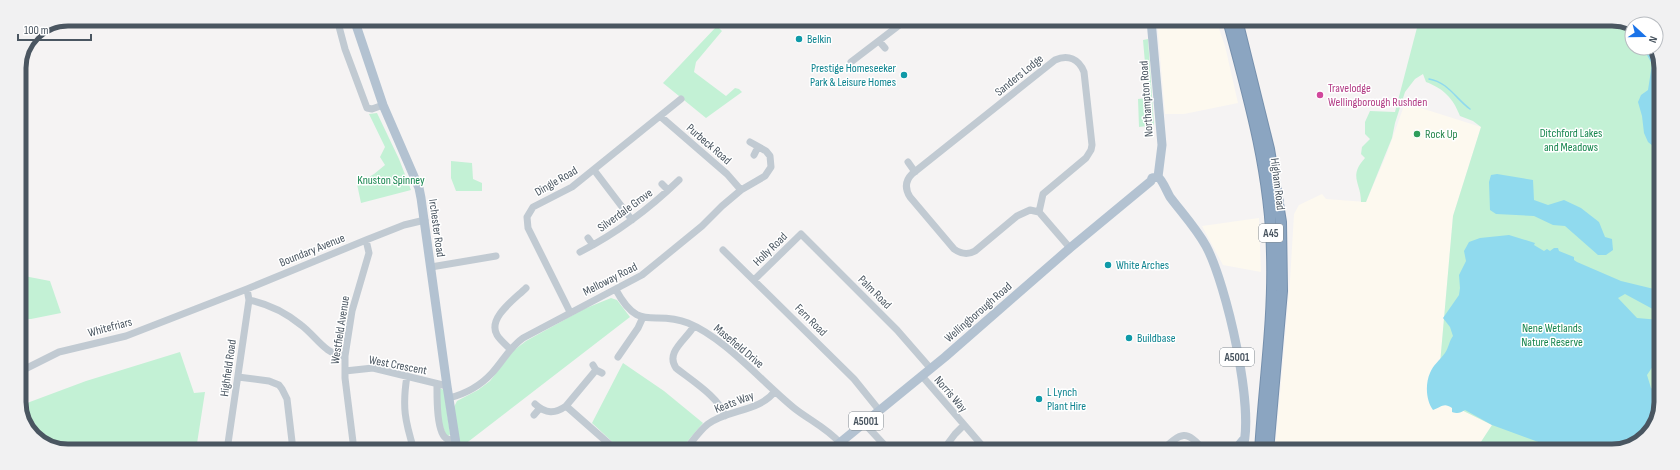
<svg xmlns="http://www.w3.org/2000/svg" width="1680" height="470" font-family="'Sofia Sans Condensed',sans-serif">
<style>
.commercial{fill:#fdf9ef}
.green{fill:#c3f1d5}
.water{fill:#90daee}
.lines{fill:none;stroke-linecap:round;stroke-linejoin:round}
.stream{stroke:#90daee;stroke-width:1.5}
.highway-casing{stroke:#7690ad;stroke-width:12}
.minor{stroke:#c1cad2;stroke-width:7}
.major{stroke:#b3c2d1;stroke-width:9}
.highway{stroke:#8ba5c1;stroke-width:10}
.culture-dot{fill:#0f9aa8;stroke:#fff;stroke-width:1.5}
.hotel-dot{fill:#d1479c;stroke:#fff;stroke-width:1.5}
.leisure-dot{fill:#2e9e5b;stroke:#fff;stroke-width:1.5}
.labels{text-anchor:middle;stroke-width:3;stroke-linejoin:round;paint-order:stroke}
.shield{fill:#fff;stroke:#808990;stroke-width:1}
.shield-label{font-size:11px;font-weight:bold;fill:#4a5661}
.culture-label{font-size:12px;fill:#0d838f;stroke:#fff;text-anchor:start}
.street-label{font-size:12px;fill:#4a5661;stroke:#fff}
.hotel-label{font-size:12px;fill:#b23c85;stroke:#fff;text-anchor:start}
.park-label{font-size:12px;fill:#17864f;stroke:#fff}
.leisure-label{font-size:12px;fill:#27864d;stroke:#fff;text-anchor:start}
.rim{fill:none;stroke:#4a5661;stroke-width:5}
</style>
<rect width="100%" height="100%" fill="#f5f3f3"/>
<path class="commercial" d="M1157,20H1216L1225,46L1238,103L1184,114H1165Z
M1405,103L1481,127L1453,216L1437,398L1492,425L1475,451H1275L1290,281L1294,214L1299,205L1322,194L1326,199L1366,202L1386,156Z
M1259,218L1261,272L1223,265L1202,226Z"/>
<path class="green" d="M1419,20L1625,21L1632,25V48H1654L1661,64L1659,415L1642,441L1612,451H1475L1492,425L1437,398L1453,216L1481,127L1473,121L1460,116C1453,98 1444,89 1426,82L1423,74L1415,79L1405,92L1395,123L1392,138L1366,202H1361C1361,182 1348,177 1365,158L1361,154L1362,147L1370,139L1365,134V122L1370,111L1395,112Z
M717,26L722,31L696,62L694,72L726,96L735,88L739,89L742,92L706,118L663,83Z
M1148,39L1154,125L1139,127L1138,99L1148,98L1143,40Z
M377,113L399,159L411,190L361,203L357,184L374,174L385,165L380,157L385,147L369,114Z
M451,161L472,163L473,179L482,183V191H456L451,178Z
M19,275L50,281L61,313L31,319H19Z
M611,298L617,300L630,317L460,448L454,407L457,401L478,390L490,381L513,351L526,341L584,309Z
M180,352L194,393L205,392L196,450L55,449L34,436L19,406L86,381Z
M623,363L664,391L703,423L680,450H621L592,423Z
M440,388L444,390L450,434L449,436L446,435L440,419Z"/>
<path class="water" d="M1643,48H1654L1661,64L1660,159L1655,154L1653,146L1648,142L1644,133L1642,116L1638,102L1641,95L1648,90L1652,64Z
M1497,174L1533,180L1534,200L1548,205L1564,200L1581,208L1599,222L1605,237L1612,239L1613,250L1606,255H1598L1565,226L1553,225L1534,216L1496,214L1490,210L1489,182L1491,175Z
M1509,235L1535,243L1534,245L1544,251L1547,249L1550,251L1554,248H1558L1559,251L1574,257V260L1577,262L1621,281L1654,289L1660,294V313L1625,294L1618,298L1637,318L1660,320V368L1653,366L1647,375L1651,388L1659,392V415L1642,441L1612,451H1563L1492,425L1465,410C1460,413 1458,414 1452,412V408C1444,402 1441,407 1433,410C1426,401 1425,384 1430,373C1433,365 1440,360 1445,353C1449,347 1449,341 1453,336L1450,327L1443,318L1459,295L1460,288L1459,275L1466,261L1464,251L1469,242L1480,238Z"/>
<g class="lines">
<path class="stream" d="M1429,79C1448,82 1456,99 1470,109"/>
<defs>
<path id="highway" d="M1228,20C1249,97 1271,175 1272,254C1274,320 1264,385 1260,451
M1237,20L1269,149L1281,222L1282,291L1268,451"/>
</defs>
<use href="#highway" class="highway-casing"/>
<path class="minor" d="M337,19L345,49L367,108L372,109L383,105
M879,41L885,48
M851,62L906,20
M660,116L727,174L741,190
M754,155L758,147
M908,162L915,172
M594,170L632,220
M662,184L668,190
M1039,212L1043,194L1086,158L1091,150L1092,145L1084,72C1079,59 1068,54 1055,60L912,174C905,181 905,189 910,197L954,249C961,254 968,255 975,251L1017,216L1030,210L1039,212L1070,248
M588,238L593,245
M723,250L854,379L879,410
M580,252C617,233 649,209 679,180
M431,267L496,256
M754,280L801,234L897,330L931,369
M616,290C640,334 653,309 688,323C725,338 762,382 794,408C809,420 827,428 840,443
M249,300C269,304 285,312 301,325C316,336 325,355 345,356
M570,312L528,228L527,217L533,207L572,187L681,99
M694,326C686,340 665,352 676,368C691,380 720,398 725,416
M510,349C506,345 500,340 497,335C487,318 515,299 526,288
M618,357L638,328L643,317
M593,365L596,370L602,373
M345,371L373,368L447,386
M19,372L59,352L126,336L247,289L366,240L404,225L425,220
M407,376C402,407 405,421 414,450
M922,376L986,450
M238,377L269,381L279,385L282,389L287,399L293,450
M437,384C437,394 436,434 447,439C449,440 454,440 456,440
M449,398C465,394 481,385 492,373C503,361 509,348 523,338L642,275L702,226L722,206L741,190L765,176L771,167L770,156L766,151L750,142
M535,404C546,414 555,414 566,406L596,370
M566,406L616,450
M534,415L540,408
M864,423L889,450
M227,450L249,300L247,289
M354,450L345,378V356L352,311L369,253L366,240
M685,450C692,442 699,431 708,424C728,409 760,412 775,391
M943,450L955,434L964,425
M1161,451C1180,434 1186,427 1204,451"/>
<path class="major" d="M354,19L383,105L419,188L421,198L447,386L457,450
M1151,20L1162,145L1158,177
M1158,177C1162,179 1167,192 1170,197C1182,213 1196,228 1206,246C1226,283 1256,411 1242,451
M831,450L945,357L1070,248L1151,181L1152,178L1158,177
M1234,451L1243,440"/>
<use href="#highway" class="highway"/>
</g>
<g class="culture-dot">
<circle cx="799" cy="39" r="4"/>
<circle cx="904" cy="75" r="4"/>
<circle cx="1108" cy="265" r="4"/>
<circle cx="1129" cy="338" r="4"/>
<circle cx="1039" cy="399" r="4"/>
</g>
<circle class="hotel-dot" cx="1320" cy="95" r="4"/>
<circle class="leisure-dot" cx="1417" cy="134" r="4"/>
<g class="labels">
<g class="shield">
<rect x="1259" y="224" width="24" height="18" rx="3"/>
<rect x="1220" y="348" width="34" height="18" rx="3"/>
<rect x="849" y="412" width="34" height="18" rx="3"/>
</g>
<g class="shield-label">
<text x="1271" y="237">A45</text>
<text x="1237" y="361">A5001</text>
<text x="866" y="425">A5001</text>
</g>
<g class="culture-label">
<text x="807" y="43">Belkin</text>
<text x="896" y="72" text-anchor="end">Prestige Homeseeker<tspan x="896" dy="14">Park &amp; Leisure Homes</tspan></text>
<text x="1116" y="269">White Arches</text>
<text x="1137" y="342">Buildbase</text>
<text x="1047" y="396">L Lynch<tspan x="1047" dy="14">Plant Hire</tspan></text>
</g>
<g class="street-label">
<text transform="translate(1019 75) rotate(-39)" y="4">Sanders Lodge</text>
<text transform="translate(1146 99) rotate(-94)" y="4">Northampton Road</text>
<text transform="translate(709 144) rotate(41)" y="4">Purbeck Road</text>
<text transform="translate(556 181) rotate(-30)" y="4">Dingle Road</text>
<text transform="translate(1278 184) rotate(83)" y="4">Higham Road</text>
<text transform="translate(625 210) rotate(-36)" y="4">Silverdale Grove</text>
<text transform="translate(437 228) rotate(82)" y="4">Irchester Road</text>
<text transform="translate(770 249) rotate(-44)" y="4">Holly Road</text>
<text transform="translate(312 250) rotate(-22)" y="4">Boundary Avenue</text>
<text transform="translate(610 279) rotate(-27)" y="4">Melloway Road</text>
<text transform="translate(875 292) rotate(45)" y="4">Palm Road</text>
<text transform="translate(978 312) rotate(-41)" y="4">Wellingborough Road</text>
<text transform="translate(811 320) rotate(45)" y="4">Fern Road</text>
<text transform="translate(110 327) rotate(-15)" y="4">Whitefriars</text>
<text transform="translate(340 330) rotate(-81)" y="4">Westfield Avenue</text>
<text transform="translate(739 346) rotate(40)" y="4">Masefield Drive</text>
<text transform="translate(398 365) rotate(11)" y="4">West Crescent</text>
<text transform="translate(228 368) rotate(-82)" y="4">Highfield Road</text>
<text transform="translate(951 394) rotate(49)" y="4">Norris Way</text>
<text transform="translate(734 402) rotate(-21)" y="4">Keats Way</text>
</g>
<g class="hotel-label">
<text x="1328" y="92">Travelodge<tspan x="1328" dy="14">Wellingborough Rushden</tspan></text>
</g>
<g class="park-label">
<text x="1571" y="137">Ditchford Lakes<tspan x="1571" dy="14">and Meadows</tspan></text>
<text x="391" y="184">Knuston Spinney</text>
<text x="1552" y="332">Nene Wetlands<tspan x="1552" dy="14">Nature Reserve</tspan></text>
</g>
<g class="leisure-label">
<text x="1425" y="138">Rock Up</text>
</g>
</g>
<path d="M0 0H1680V470H0ZM68 26H1612A42 42 0 0 1 1654 68V402A42 42 0 0 1 1612 444H68A42 42 0 0 1 26 402V68A42 42 0 0 1 68 26Z" fill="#f1f1f2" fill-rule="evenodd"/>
<path class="rim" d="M68 26H1612A42 42 0 0 1 1654 68V402A42 42 0 0 1 1612 444H68A42 42 0 0 1 26 402V68A42 42 0 0 1 68 26Z"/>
<g transform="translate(1644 36) rotate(111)"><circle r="19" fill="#ffffff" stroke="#b7bbc0"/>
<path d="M0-3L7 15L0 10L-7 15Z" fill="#1a73e8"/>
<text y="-6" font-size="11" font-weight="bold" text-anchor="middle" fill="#4a5661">N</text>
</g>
<path d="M18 34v6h73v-6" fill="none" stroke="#4a5661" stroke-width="2"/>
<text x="24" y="34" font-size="12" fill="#4a5661" stroke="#ffffff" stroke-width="3" paint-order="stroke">100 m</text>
</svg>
